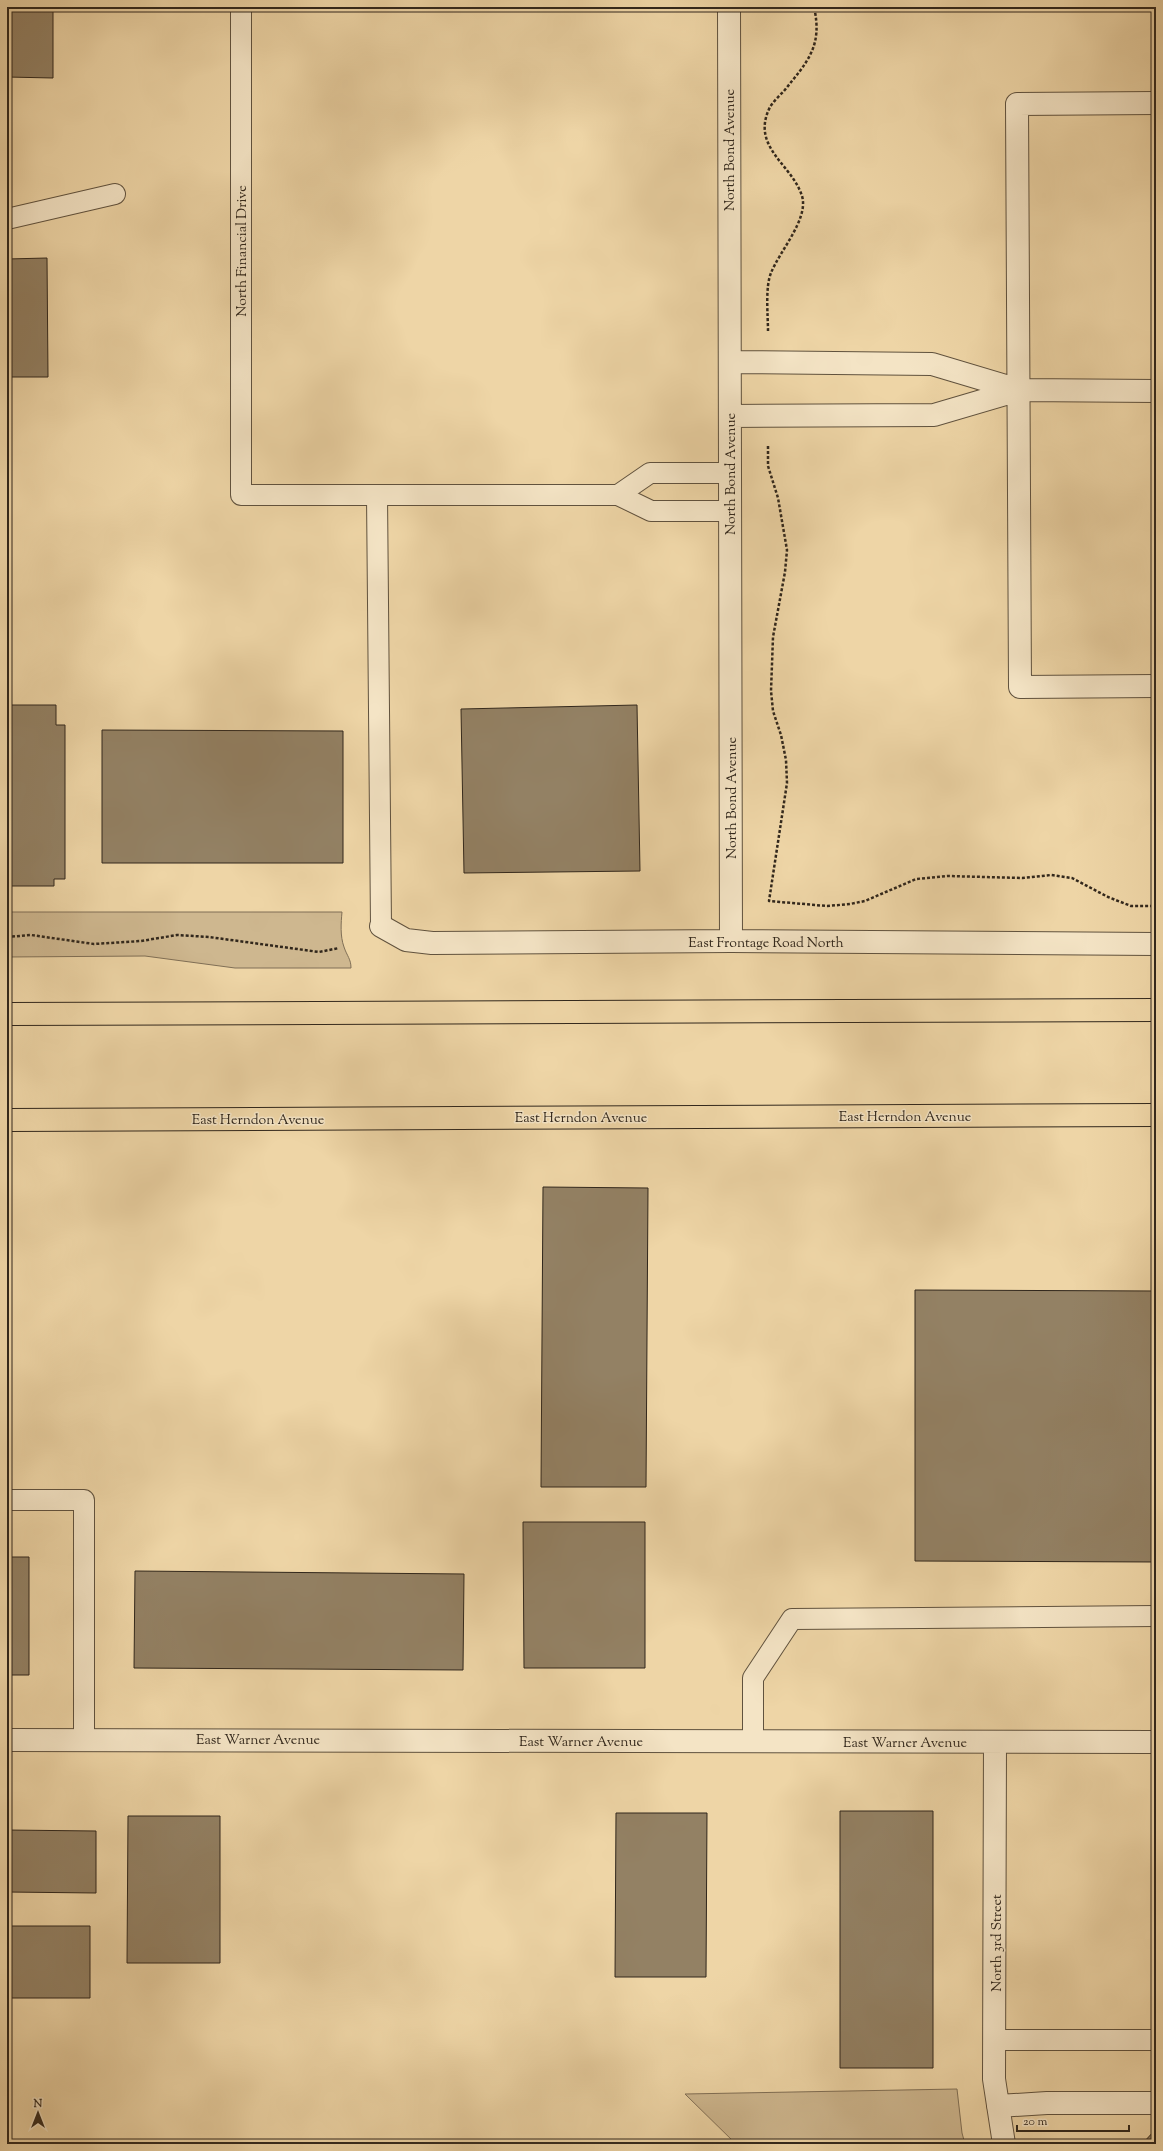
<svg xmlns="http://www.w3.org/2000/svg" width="1163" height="2151" font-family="'Sorts Mill Goudy',serif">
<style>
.green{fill:#ceb78f;stroke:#806f56}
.building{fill:#938164;stroke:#31271c}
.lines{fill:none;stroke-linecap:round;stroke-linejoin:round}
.service-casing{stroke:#60523e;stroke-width:22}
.minor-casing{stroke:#60523e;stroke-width:24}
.primary-casing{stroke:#31271c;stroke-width:24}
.path{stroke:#31271c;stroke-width:2.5;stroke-dasharray:3 2;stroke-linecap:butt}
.service{stroke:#f4e4c5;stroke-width:20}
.minor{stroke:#f4e4c5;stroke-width:22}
.primary{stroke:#eed5a6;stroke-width:22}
.labels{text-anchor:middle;stroke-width:3;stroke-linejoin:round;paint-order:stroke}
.street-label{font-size:14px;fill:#31271c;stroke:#f4e4c5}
</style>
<rect width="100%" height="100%" fill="#eed5a6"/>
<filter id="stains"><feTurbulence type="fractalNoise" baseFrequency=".005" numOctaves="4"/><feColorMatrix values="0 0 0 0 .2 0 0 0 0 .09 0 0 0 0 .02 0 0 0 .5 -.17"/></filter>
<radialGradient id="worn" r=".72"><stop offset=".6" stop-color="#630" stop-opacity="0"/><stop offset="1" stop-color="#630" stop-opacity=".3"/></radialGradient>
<path class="green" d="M7,912H342C341,923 340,936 344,947C347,956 351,959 351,968H235L145,956L7,957Z
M957,2089L962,2133L965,2144H736L685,2094Z"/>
<path class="building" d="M7,7H53V78L7,77Z
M47,258L48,377H7V259Z
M7,705H56V725H65V879H54V886H7Z
M637,705L640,871L464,873L461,709Z
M102,730L343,731V863H102Z
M543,1187L648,1188L646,1487H541Z
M915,1290L1156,1291V1562L915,1561Z
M523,1522H645V1668H524Z
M7,1557H29V1675H7Z
M135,1571L464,1574L463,1670L134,1668Z
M840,1811H933V2068H840Z
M616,1813H707L706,1977H615Z
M128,1816H220V1963H127Z
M7,1830L96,1831V1893L7,1892Z
M7,1926H90V1998H7Z
M1156,2129V2144H1142Z"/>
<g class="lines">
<defs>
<path id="service" d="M241,7V495H618L651,511H730
M7,219L115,194
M377,495L381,926
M618,495L650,473H730
M7,1500H84V1740
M753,1742V1678L792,1619L1156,1616
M996,2040H1156"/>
<path id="minor" d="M729,7L731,941
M1156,103L1017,104L1020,687L1156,686
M730,362L932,364L1019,390L1156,391
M730,416L934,415L1019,390
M381,926L406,940L432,943L731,941L1156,944
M7,1740L1156,1742
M995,1742L994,2079L1004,2144
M998,2106L1047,2103H1156"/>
<path id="primary" d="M7,1014L1156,1010
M7,1120L1156,1115"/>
</defs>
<use href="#service" class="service-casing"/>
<use href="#minor" class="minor-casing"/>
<use href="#primary" class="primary-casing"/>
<path class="path" d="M768,331C768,316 765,287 771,273C779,252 809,219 802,196C792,164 750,147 770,107C773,102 779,96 784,91C807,62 823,47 814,7
M768,446V466L778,498L787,550L785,572L773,637L771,691L773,711L781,735L786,760L787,783L769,901L827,906L850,904L865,901L916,879L948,876L1022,878L1051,875L1072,878L1108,897L1131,906H1156
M7,937L31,935L94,944L141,941L177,935L209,937L319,952L339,948"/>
<use href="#service" class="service"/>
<use href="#minor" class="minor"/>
<use href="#primary" class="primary"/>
</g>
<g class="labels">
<g class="street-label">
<text transform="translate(729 150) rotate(-90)" y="5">North Bond Avenue</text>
<text transform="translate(241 251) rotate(-90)" y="5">North Financial Drive</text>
<text transform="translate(730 474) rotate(-90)" y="5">North Bond Avenue</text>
<text transform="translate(731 798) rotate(-90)" y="5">North Bond Avenue</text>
<text x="766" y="947">East Frontage Road North</text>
<text x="905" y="1121">East Herndon Avenue</text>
<text x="581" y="1122">East Herndon Avenue</text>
<text x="258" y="1124">East Herndon Avenue</text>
<text x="258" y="1744">East Warner Avenue</text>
<text x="581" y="1746">East Warner Avenue</text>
<text x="905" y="1747">East Warner Avenue</text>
<text transform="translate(996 1943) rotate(-90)" y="5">North 3rd Street</text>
</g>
</g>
<rect width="1163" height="2151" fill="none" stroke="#eed5a6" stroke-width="24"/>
<rect x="8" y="8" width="1147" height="2135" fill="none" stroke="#31271c" stroke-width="2"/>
<rect x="12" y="12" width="1139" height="2127" fill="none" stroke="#31271c"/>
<g transform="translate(38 2113)" stroke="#f4e4c5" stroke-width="3" paint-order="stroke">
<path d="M0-3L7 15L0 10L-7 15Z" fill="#31271c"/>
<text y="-6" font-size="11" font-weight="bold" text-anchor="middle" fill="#31271c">N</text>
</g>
<path d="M1017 2125v6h112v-6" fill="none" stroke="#31271c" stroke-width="2"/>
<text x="1023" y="2125" font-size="12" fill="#31271c" stroke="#f4e4c5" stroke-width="3" paint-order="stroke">20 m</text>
<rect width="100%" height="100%" filter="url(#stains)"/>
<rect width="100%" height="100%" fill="url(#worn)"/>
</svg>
